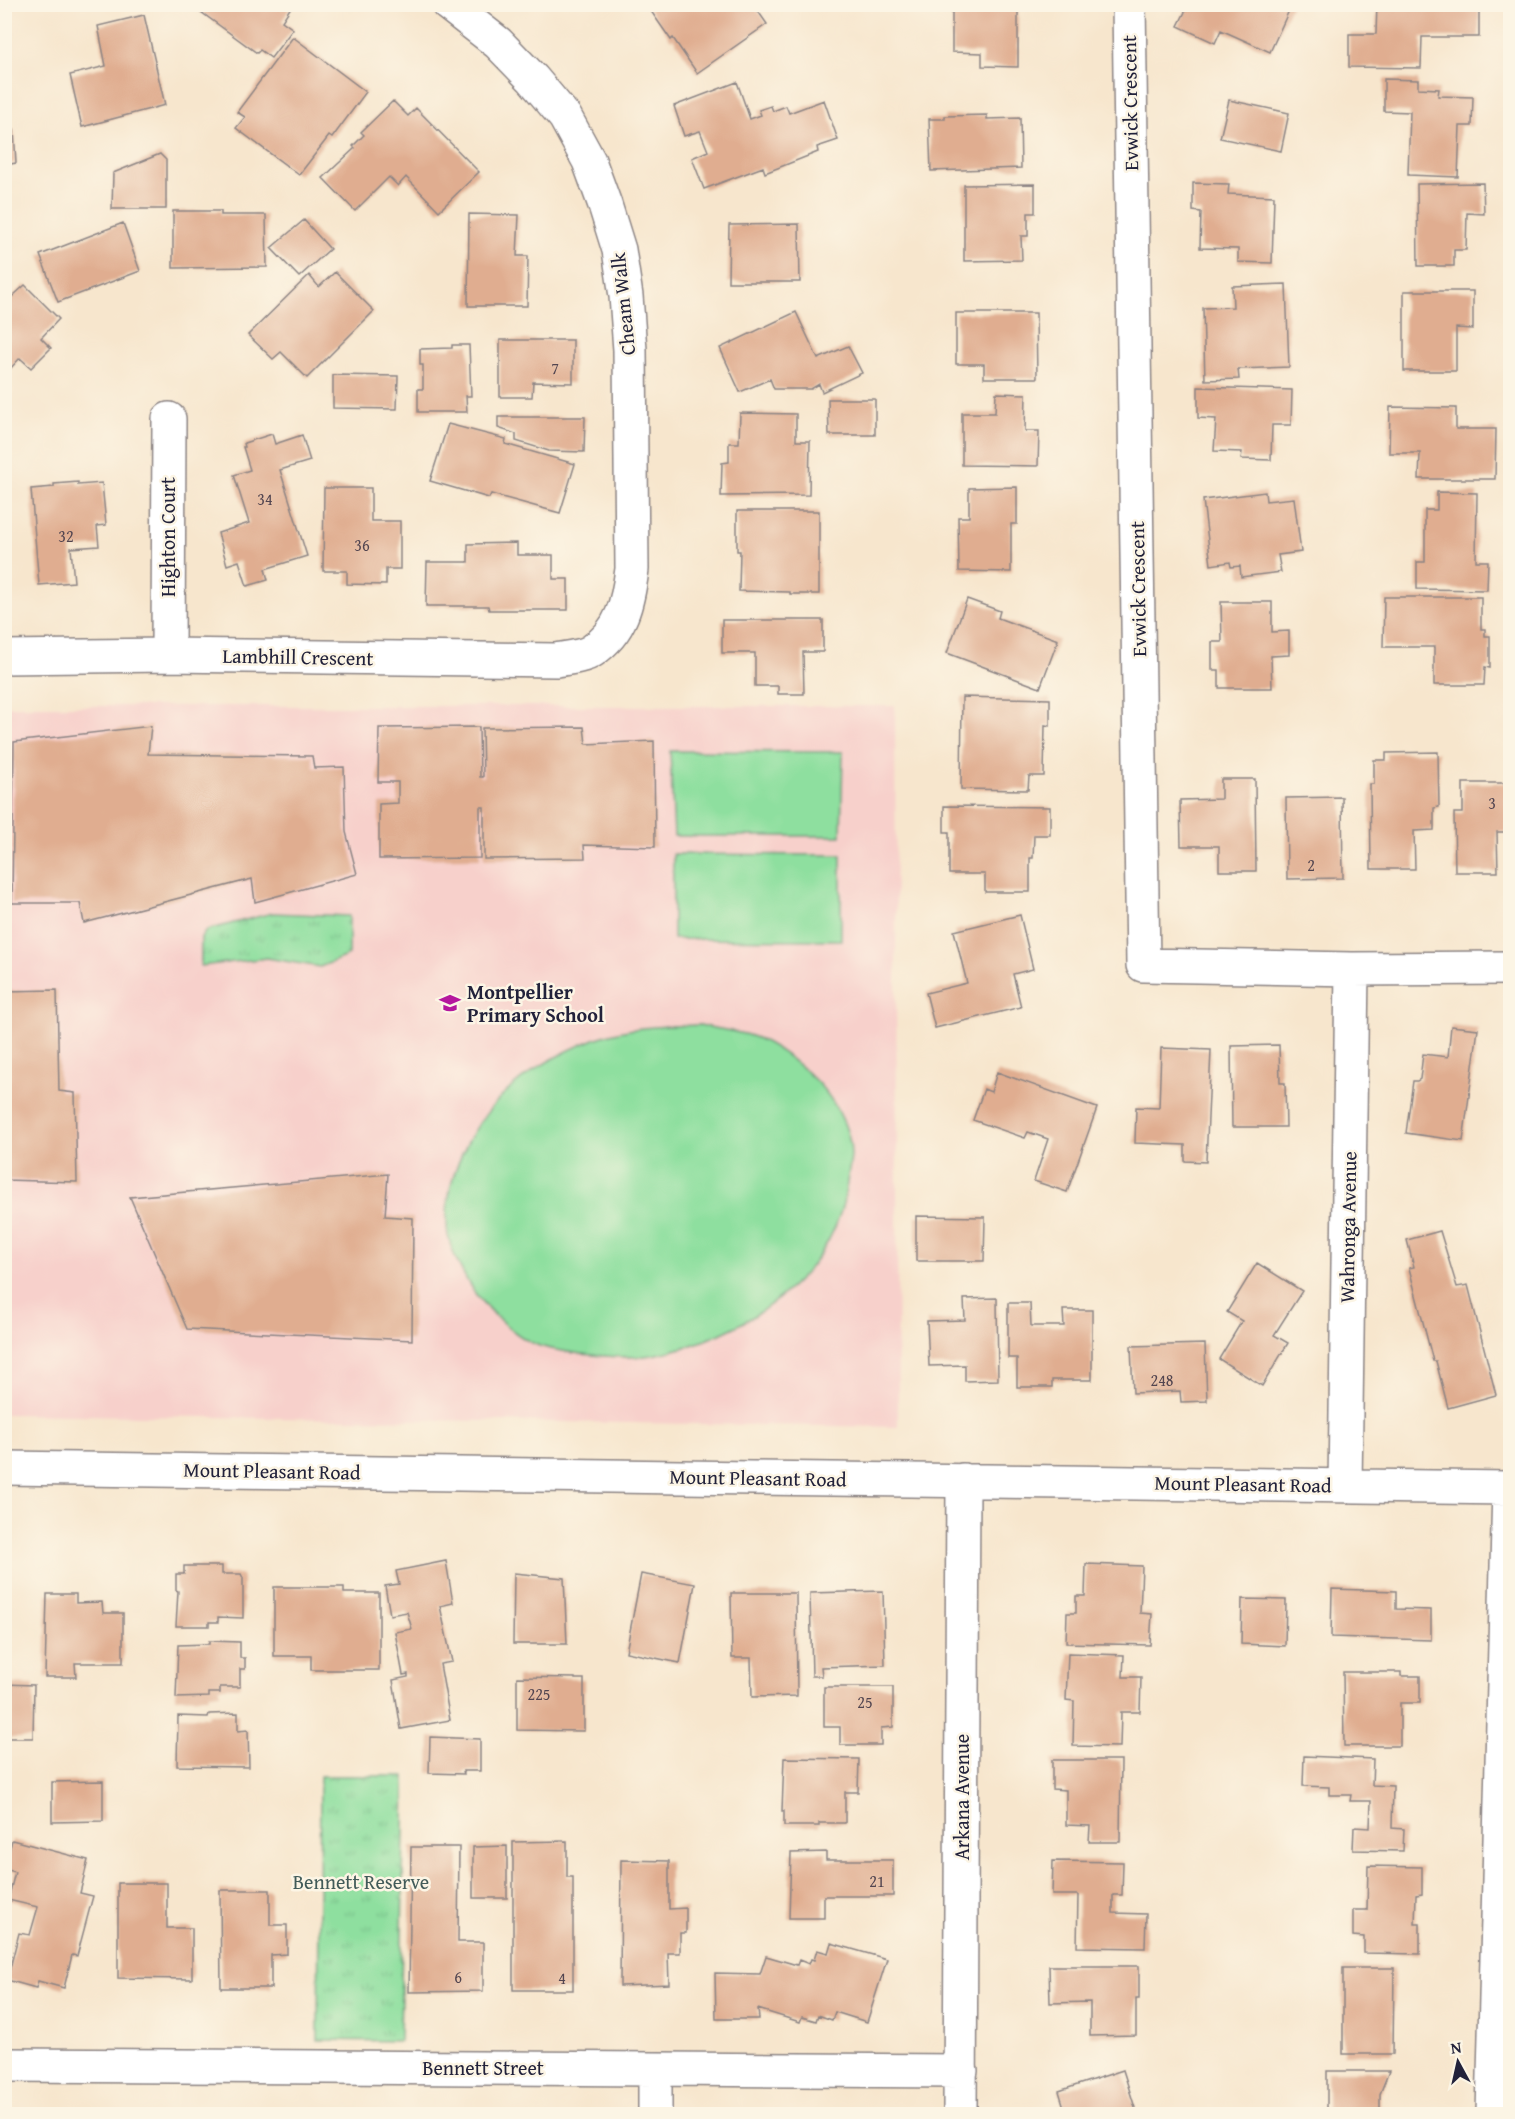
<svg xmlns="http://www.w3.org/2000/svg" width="1515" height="2119" font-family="'Gentium Book Plus',serif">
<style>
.built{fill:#f7d0cb}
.grass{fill:url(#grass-tufts);stroke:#58806d;stroke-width:1.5}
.garden{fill:#8edf9f;stroke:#58806d;stroke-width:1.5}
.building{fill:#e0ad90}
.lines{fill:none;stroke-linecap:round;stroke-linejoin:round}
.minor-casing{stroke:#8c8484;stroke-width:36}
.minor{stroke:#fff;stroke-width:33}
.labels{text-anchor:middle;stroke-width:5;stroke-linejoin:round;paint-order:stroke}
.number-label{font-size:16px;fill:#524550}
.street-label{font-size:20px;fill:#22223b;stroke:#fcf5e5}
.poi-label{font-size:20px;font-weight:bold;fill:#22223b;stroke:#fcf5e5;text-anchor:start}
.park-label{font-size:20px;fill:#425b59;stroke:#fcf5e5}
</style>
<defs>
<pattern id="grass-tufts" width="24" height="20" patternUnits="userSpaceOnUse" patternTransform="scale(1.5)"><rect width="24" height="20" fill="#8edf9f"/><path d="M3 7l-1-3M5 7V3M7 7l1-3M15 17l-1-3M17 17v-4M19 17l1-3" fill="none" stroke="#7abf8a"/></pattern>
</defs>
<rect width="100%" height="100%" fill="#fcf5e5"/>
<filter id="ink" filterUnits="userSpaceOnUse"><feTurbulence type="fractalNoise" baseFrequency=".0167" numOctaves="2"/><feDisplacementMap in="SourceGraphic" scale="12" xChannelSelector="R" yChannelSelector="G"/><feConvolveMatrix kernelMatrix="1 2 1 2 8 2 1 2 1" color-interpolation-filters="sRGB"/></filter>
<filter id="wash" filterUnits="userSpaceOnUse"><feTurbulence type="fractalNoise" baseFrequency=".008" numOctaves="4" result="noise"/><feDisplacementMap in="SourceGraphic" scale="24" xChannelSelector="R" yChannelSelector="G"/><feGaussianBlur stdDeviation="1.35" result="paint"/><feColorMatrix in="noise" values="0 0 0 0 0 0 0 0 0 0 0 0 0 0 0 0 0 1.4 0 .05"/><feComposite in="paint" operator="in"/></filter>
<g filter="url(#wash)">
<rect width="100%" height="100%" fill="#f7e6cd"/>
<path class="built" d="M5,706H895L898,1427L5,1414Z"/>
<path class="grass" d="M272,913L349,916V955L320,967L267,958L201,966V937L207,930Z
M320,1776H405L400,2041L318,2040Z"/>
<path class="garden" d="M670,751L843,752L841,836H674Z
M673,854L841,855V940L673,939Z
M700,1025C717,1029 735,1031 751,1036C771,1042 798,1063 813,1078C832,1096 851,1127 851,1154C851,1163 848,1173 847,1183C835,1278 741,1339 652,1355C625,1360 570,1354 543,1347C517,1340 482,1306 469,1284C460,1267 447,1245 447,1225C445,1178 470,1127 503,1095C529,1070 564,1051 597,1038C631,1026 665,1026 700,1025Z"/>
<g id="blocks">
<path class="building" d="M190,4H293L282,21L293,29L271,58L260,50L257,53Z
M646,4H753L767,24L697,73L673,38L671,40Z
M952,4H1018V67L982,66V53L952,52Z
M1189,4H1288L1291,6L1270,52L1221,30L1215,43L1178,26Z
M1377,4H1479V37H1422L1421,68L1349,67V34H1376Z
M144,15L165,105L82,127L70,75L106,66L98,26Z
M293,37L366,92L332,138L329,136L299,175L236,128L245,117L237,112Z
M1384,79L1418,80V88L1439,89L1438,96L1473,97L1472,126H1460L1458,177L1408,175L1410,112L1384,111Z
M737,82L750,119L761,115L759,110L771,106L773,111L786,106L789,113L824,100L838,140L817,147L818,152L765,173L763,167L704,189L692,158L708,151L700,131L684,136L674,106Z
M1229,100L1289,113L1281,151L1220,138Z
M393,101L408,116L416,108L479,172L439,211L406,177L398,186L389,177L355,211L323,178L355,148L353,146L364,135L361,132Z
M987,115V119L1020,118L1021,168L931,171L929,119H945V116Z
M14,130L16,163L4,165V131Z
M160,154L166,160V209H112L113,173Z
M1193,183L1229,184L1228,194L1274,196L1272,263L1238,262V249L1200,248L1201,212L1193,211Z
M1483,183L1484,214L1467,213L1466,250H1454V266H1418L1417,184Z
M1035,184V213H1028V236H1021L1022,260L964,261V185Z
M173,211H221V215H266L267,267L173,268Z
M469,214L519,215L517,256H528L527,306H468Z
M304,220L330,249L299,277L271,248Z
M123,223L140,271L58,302L40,255Z
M799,224L800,282H728L729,225Z
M335,272L374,311L307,378L281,352L273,359L248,335L309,275L319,287Z
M1286,284L1289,367L1238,369L1239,379L1205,380L1203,308L1233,307L1232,286Z
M25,285L59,319L41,338L51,348L31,368L20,358L9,370L4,365V304Z
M1404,291H1473V329L1456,328V371H1404Z
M796,312L818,359L848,346L862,373L822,392L819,384L811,389H774L770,379L740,392L720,348Z
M956,313H1036L1037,378H984V364H956Z
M500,340H573V383L533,382L532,397H500Z
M452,345H469L471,396H466L467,412H418V389H423V365H420V349L452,348Z
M333,375L398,376L397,409L333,408Z
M1198,387L1292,390L1291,425H1272L1271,460L1241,459L1242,452L1214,451L1216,419L1198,418Z
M996,393L1026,394L1025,431H1039L1038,466L962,465V413H995Z
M828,399H875V435H829Z
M1390,407L1456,408V429H1496L1495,479H1419L1420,453H1389Z
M740,413L796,414V441H810L809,495L721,496L722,463L729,462V443H739Z
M498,417H585L584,452L549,451L516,441V434L498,428Z
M448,424L506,439L505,444L575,464L560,513L491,494L489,498L430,481Z
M272,434L275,444L302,435L310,461L280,470L307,556L265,569L268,580L247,586L239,561L227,565L218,533L249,523L234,475L250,470L243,447H245L244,443Z
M78,482V485L102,483L106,525L97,526L99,546L71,548L74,582L39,585L31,489L54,487V484Z
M1017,487V524H1011V572L959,571L958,517H969V488Z
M324,488H371V521H400V569H386V585L347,584V571H323Z
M1265,492L1266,501L1294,498L1301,552L1278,555L1281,572L1241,577L1240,566L1231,567L1230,562L1211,565L1203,500Z
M1437,492L1477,493L1476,561H1488L1487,590L1417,589V562H1425V510H1437Z
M4,510H7V548H4Z
M737,511H819V594H790V592L739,591L740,551H737Z
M517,543V555H553V579H568V610H489L488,606H426L427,562H468V544Z
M1384,597H1481V629H1485V636H1490V668L1485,667L1484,685H1434V647H1383Z
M967,599L1000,611L998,618L1058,640L1040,688L947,653Z
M1221,602H1272V632L1289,631V655L1271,656L1272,688H1219V670H1212V642H1222Z
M722,620H823V652H803L804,694H778V686H755V653H722Z
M962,697L1050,699V726L1045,725L1044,776H1029L1028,790L961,789Z
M151,726L148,754L312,756L314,768L344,767L346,832L357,874L255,902L252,879L84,923L80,903H12L14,742Z
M479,727L480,777H483L482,728L584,727L586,744L654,741L655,847L584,845L585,858L484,859V807H480V858L379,859V804L398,803V782H378L379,728Z
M1438,752L1439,807L1434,808V830L1414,831L1415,869H1371L1370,784H1374V760H1386V753Z
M1221,779H1255L1256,871H1219V846H1181L1180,800L1221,799Z
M1463,783H1506L1507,832H1497L1498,872H1455L1454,813H1463Z
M1342,797L1343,878L1287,879L1286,798Z
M944,806L1050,807V835H1034L1033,858H1030V892H985V874H949V832H944Z
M1020,915L1033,969L1013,974L1021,1007L935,1028L926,993L967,983L954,931Z
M57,990L59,1091L75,1093L77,1182L4,1180V991Z
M1451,1026L1478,1029L1463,1141L1406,1133L1413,1081H1417L1420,1079L1423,1054L1448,1057Z
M1279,1045L1280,1083H1285L1286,1127H1232L1231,1046Z
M1161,1048L1211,1050L1206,1162L1185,1161V1145L1135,1143L1136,1107L1159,1108Z
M997,1072L1097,1108L1067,1192L1034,1181L1048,1139L1028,1132L1025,1138L973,1120L984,1089L991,1092Z
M388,1174L385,1216L413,1218L412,1340L187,1329L130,1197Z
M916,1216L985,1217L984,1261H916Z
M1440,1231L1457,1287L1468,1285L1496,1395L1448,1408L1436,1361H1433L1409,1268L1414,1267L1407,1240Z
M1257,1263L1302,1291L1274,1335L1288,1343L1262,1386L1219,1359L1242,1321L1227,1312Z
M997,1298L998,1380L965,1381V1365L929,1366L927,1321L965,1320L964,1299Z
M1008,1303H1030L1031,1326H1064L1063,1310H1092V1380H1052V1387H1017V1358H1008Z
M1205,1344L1207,1401L1181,1402L1180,1391L1133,1393L1131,1346Z
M446,1561L453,1603L440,1606L452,1662L440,1664L450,1720L401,1729L393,1680L408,1677V1674L403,1675L395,1632L412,1629L407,1612L390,1615L385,1586L399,1584L396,1571Z
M1086,1564L1142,1566L1140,1613L1152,1614L1150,1645L1066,1643L1067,1613H1076V1596H1085Z
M184,1566H222V1574H241L243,1578V1618L218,1617V1622H209V1626H176L178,1591L176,1590V1574H184Z
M514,1573L564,1578L567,1644H513Z
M641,1574L695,1584L680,1663L626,1652Z
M274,1587H344V1593H379V1670H311V1656H274Z
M1332,1589L1396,1591V1609L1431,1610V1640L1331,1637Z
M883,1591L885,1665L821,1667L822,1676H812L810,1593Z
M731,1593H796L797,1696L752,1697L751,1658H732Z
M47,1594H76V1603L102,1602L103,1613H123V1663H75L76,1677H45Z
M1242,1599L1286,1600L1285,1646L1241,1644Z
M209,1641L240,1642V1658H245V1669H240V1687H220V1693H209V1697L176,1698L178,1645L209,1644Z
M1068,1653L1124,1655L1123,1677H1141L1140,1712H1121L1120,1747L1073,1746L1074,1701L1066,1700Z
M1343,1672H1401V1676H1420V1703H1400V1746H1344Z
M517,1677L575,1678V1679H584V1731L517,1730Z
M4,1684L34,1685L33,1738H4Z
M824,1687H893V1727L881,1728V1745H840V1727H824Z
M238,1713V1731L248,1730L249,1767L177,1766L178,1716L208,1717L209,1714Z
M430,1737L480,1739V1771H463L464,1774L429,1773Z
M1304,1756L1373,1759L1372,1785L1393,1786L1392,1828L1404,1829L1403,1851L1353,1850L1354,1827L1370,1828L1371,1801H1350L1351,1795H1329V1787L1303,1786Z
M784,1758L859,1759L858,1792H845V1823H819V1826H784V1811H782Z
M1052,1760H1121L1120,1842H1089L1090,1826L1066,1825V1790L1052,1789Z
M103,1781V1821L52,1822V1782Z
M12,1840L88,1860L80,1893L93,1896L77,1956L72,1955L64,1988L38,1981L36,1988L7,1980L19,1933L30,1935L38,1907L8,1900L15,1872L5,1869V1867Z
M567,1841V1877H573V1990H513V1842Z
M507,1846V1898H473V1847Z
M411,1847H459L458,1942H483V1991L409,1992Z
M826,1852V1860H893V1896H824V1918H789L791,1853Z
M621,1860L669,1861V1909L686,1908V1933H680V1953H668L669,1984L620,1986Z
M1053,1861L1123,1862L1122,1895H1113V1913L1146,1914L1145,1948L1077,1947L1078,1895H1052Z
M1368,1866L1422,1867V1894L1416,1895L1415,1924H1420V1954L1364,1953V1937L1353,1936V1910H1367Z
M118,1883H167V1928H192V1979L118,1978Z
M220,1890H270V1925H287V1954L271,1955V1988H221Z
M831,1943L887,1959L867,2022L835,2012L832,2020L818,2015L816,2021L802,2017L800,2022L758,2009L759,2019H716L715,1973L760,1974L766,1956L797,1965L799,1960L809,1964L811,1959L814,1960L817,1950L828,1953Z
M1049,1966H1139V1999H1136V2035L1090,2036V2002L1050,2003Z
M1343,1968H1394L1393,2054H1343Z
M1123,2070L1136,2111L1124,2114H1066L1059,2091Z
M1327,2071H1389L1380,2094V2114H1327Z"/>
</g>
</g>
<g filter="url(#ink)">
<use href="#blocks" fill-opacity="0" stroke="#8c8484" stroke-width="1.5"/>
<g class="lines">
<defs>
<path id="minor" d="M1129,4L1143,965L1352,969L1510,968
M168,655L169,419
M4,657L168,655L556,660C566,658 583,657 592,651C622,631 628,602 632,569L630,350L626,296L619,250L605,205L589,161L565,117L533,79L498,43L448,4
M4,1468L1510,1488
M1345,1486L1352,969
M4,2065L961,2071
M655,2114V2069
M960,2114L963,1480
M1493,2114L1509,1488"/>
</defs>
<use href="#minor" class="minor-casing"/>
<use href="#minor" class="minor"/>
</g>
</g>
<defs>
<symbol id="school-bare" viewBox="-9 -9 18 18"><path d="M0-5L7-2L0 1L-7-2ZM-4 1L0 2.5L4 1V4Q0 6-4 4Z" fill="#b5179e" stroke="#fcf5e5" stroke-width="2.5" paint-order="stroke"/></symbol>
</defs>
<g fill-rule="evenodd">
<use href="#school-bare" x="435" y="988" width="30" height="30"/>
</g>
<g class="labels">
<g class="number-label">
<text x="555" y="374">7</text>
<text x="265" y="505">34</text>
<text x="66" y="542">32</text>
<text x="362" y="551">36</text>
<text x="1492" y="809">3</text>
<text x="1311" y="871">2</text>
<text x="1162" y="1386">248</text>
<text x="539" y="1700">225</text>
<text x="865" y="1708">25</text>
<text x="877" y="1887">21</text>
<text x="458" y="1983">6</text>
<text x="562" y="1984">4</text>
</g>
<g class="street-label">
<text transform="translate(1130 103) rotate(-91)" y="7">Evwick Crescent</text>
<text transform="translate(623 304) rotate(-96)" y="7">Cheam Walk</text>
<text transform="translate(168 537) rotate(-90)" y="7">Highton Court</text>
<text transform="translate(1138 589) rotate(-91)" y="7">Evwick Crescent</text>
<text transform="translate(298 657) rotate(1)" y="7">Lambhill Crescent</text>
<text transform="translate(1348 1227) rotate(-89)" y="7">Wahronga Avenue</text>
<text transform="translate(272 1471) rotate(1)" y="7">Mount Pleasant Road</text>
<text transform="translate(758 1478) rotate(1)" y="7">Mount Pleasant Road</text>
<text transform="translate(1243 1484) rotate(1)" y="7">Mount Pleasant Road</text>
<text transform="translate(962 1797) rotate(-90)" y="7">Arkana Avenue</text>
<text x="483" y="2075">Bennett Street</text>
</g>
<g class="poi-label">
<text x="467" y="999">Montpellier<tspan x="467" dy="23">Primary School</tspan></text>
</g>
<g class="park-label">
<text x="361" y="1889">Bennett Reserve</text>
</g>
</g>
<rect width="1515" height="2119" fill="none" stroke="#fcf5e5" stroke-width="24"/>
<g transform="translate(1458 2062) rotate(352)" stroke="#fcf5e5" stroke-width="4.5" paint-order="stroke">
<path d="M0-4.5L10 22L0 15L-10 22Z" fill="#22223b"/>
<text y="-9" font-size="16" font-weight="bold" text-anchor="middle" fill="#22223b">N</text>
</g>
</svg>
